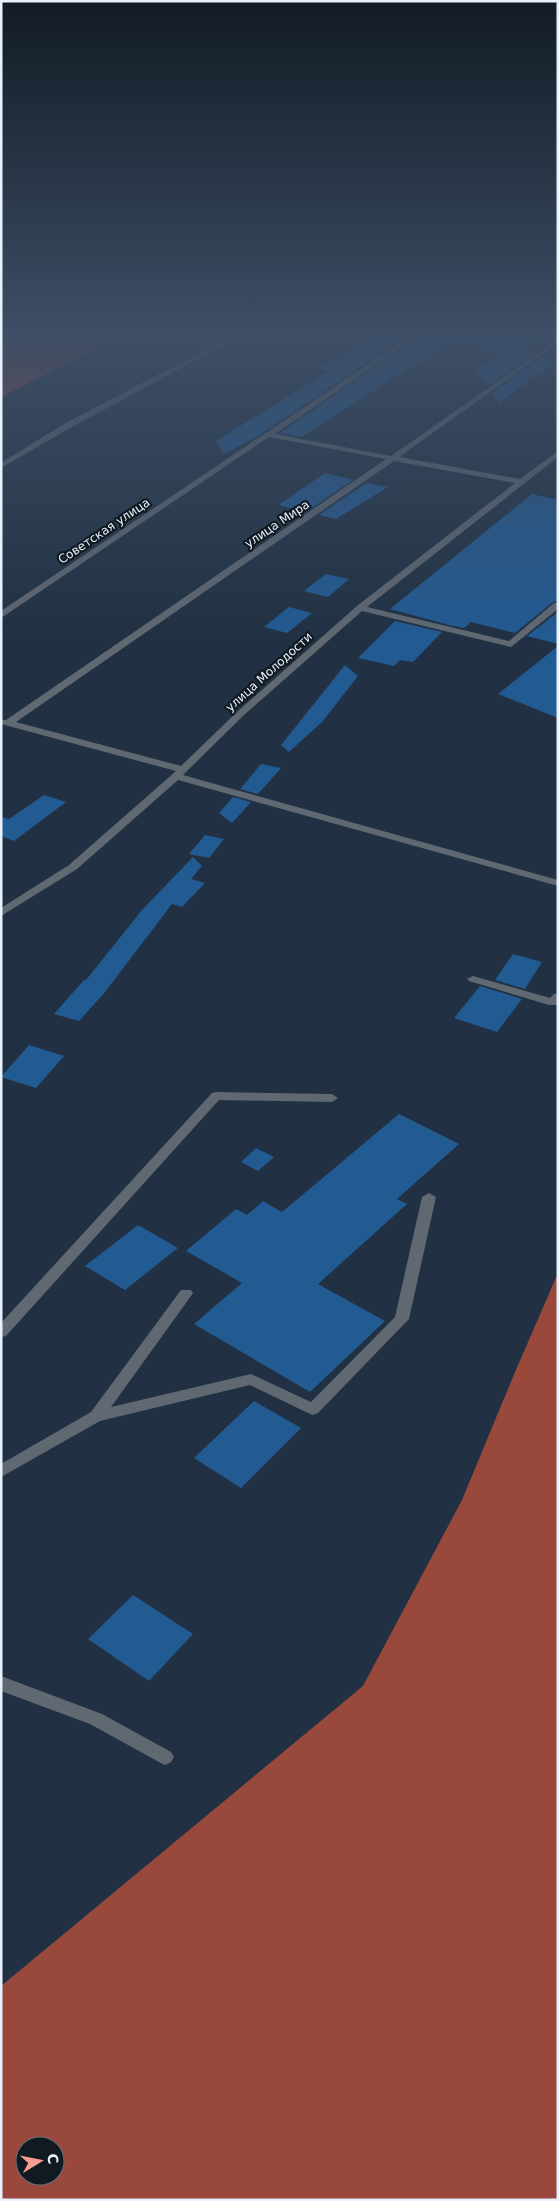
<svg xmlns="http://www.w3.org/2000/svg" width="559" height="2201" font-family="'DejaVu Sans',sans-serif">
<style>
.water{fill:#98493c;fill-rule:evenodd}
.building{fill:#225a92}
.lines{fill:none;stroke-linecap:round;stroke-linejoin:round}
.minor{fill:#606871;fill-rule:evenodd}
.labels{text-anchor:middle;stroke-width:4.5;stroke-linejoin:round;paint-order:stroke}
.far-street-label{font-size:12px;fill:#e8f2fe;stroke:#111921}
</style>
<rect width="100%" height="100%" fill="#213143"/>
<path class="water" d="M1,332H129L1,397Z
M558,1273V2200H1V1986L363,1686L462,1500L515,1372ZM25,2146H55V2176H25Z"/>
<path class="building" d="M381,332H412L258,436L224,454L216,441L328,372L317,369Z
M426,332H549L523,351L535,353L487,386L475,370L501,353L453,343L412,368H409L302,437L280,433Z
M546,355L558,357V363L528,381L499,403L492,393Z
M325,473L353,480L306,512L278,505Z
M366,483L388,487L336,519L319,515Z
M532,494L558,500V601L553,602L515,633L471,622L464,628L449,625L390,609Z
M326,574L349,579L328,597L304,591Z
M289,607L312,613L287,633L264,627Z
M558,612V644L527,636Z
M395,621L442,632L413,662L400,660L394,666L358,658Z
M558,646V718L498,694Z
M345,665L358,676L322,722L289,752L281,745Z
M261,764L281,768L258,794L240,789Z
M44,795L66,802L14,841L1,836V817L9,819Z
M233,797L251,802L232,823L219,813Z
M205,835L224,839L209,858L189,854Z
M193,857L202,866L191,879L205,883L182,907L172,904L105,992L79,1021L54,1014L84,980H86L142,910Z
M513,954L542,962L525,989L495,980Z
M480,986L522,999L497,1032L454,1018Z
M29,1045L64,1056L36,1088L1,1077Z
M399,1114L459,1144L397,1199L407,1204L318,1284L385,1321L310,1392L194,1324L242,1283L186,1251L236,1209L247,1215L263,1201L282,1212Z
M256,1148L274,1157L258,1171L241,1162Z
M138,1225L178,1248L125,1290L85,1266Z
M254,1401L301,1428L241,1488L194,1458Z
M133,1595L193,1634L149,1681L88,1639Z"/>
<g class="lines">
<path class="minor" d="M239,332H248L70,428L1,468V463L64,424Z
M416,332H424L275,434L391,456L558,339V344L399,457L520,479L558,451V457L367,607L509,641L554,603H558V609L511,647L362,611L244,715L183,775L558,880V886L178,780L77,869L1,916V908L69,865L176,771L1,724V720H6L386,459L269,437L1,618V611ZM394,461L515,483L357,606L238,711L181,766L16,722Z
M473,976L550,998L554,994L558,993V1005H549L469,981L467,979Z
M216,1092L332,1094L338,1098L332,1102L219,1100L6,1336L1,1337V1323L212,1093Z
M429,1193L436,1197L409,1319L318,1413L313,1415L308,1413L250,1385L100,1421L1,1477V1464L91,1412L181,1290H191L193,1293L191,1296L111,1407L251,1374L311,1402L395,1317L422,1197Z
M1,1676L102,1714L171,1752L174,1757L171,1762L165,1765L159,1762L90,1724L1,1691Z"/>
</g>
<linearGradient id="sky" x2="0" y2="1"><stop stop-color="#121b25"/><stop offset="0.52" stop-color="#3d4e66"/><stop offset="1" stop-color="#3d4e66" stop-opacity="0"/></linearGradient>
<rect width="559" height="640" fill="url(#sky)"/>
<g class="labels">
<g class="far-street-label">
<text transform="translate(277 524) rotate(-34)" y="4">улица Мира</text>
<text transform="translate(104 531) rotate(-34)" y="4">Советская улица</text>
<text transform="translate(269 672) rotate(-42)" y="4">улица Молодости</text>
</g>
</g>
<rect width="559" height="2201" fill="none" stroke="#e8f2fe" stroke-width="5"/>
<g transform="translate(40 2161) rotate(80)"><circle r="24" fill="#111921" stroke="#677079"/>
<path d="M0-4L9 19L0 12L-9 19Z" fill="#f59d8e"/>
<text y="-8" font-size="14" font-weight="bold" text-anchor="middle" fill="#e8f2fe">С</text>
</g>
</svg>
